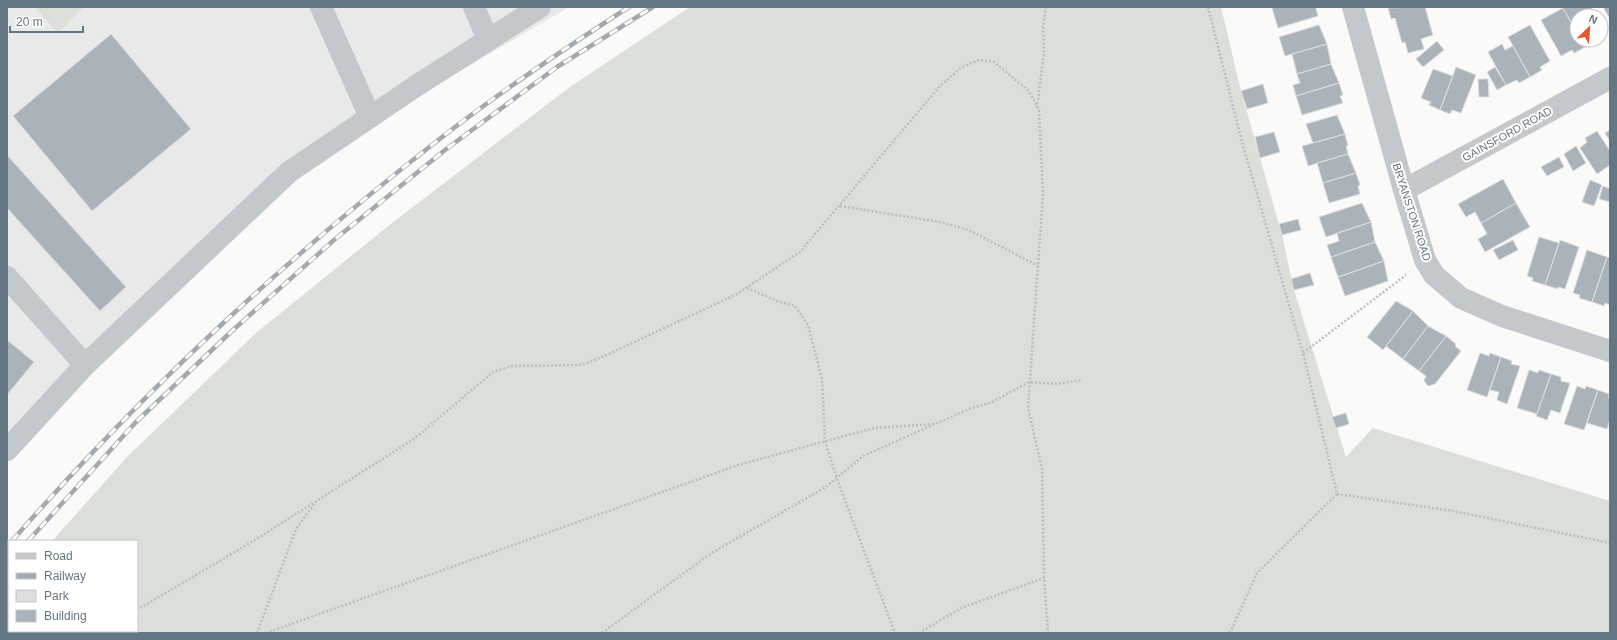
<svg xmlns="http://www.w3.org/2000/svg" width="1617" height="640" font-family="Helvetica,sans-serif">
<style>
.built{fill:#e8e9e9}
.green{fill:#dadfd7}
.building{fill:#aab3b9;stroke:#dcdcda}
.lines{fill:none;stroke-linecap:round;stroke-linejoin:round}
.path{stroke:#bbbfc2;stroke-width:2.5;stroke-dasharray:2 2;stroke-linecap:butt}
.minor{stroke:#c3c8cc;stroke-width:22}
.rail-casing{stroke:#a2aab0;stroke-width:4.5}
.rail{stroke:#fff;stroke-width:3;stroke-dasharray:9;stroke-linecap:butt}
.labels{text-anchor:middle;stroke-width:4;stroke-linejoin:round;paint-order:stroke}
.street-label{font-size:11px;fill:#657683;stroke:#fff}
</style>
<rect width="100%" height="100%" fill="#fafaf8"/>
<path class="built" d="M7,7H569L289,172L7,450Z"/>
<path class="green" d="M35,7H84L58,33Z
M690,7H1221L1241,91L1282,235L1294,290L1346,457L1373,428L1610,501V633H7V593L9,590V631H137V541H52L128,456L256,333L392,223L570,87Z"/>
<path class="building" d="M1276,7H1318L1316,8L1318,16L1278,28L1272,8Z
M1425,7L1433,35L1421,39L1424,49L1408,53L1405,42L1402,43L1395,18L1391,19L1388,8Z
M1564,7H1591L1596,16H1577V33L1563,8Z
M1603,7H1610V19Z
M1563,8L1577,33V40H1581L1585,47L1574,53L1572,50L1561,56L1541,20Z
M1319,25L1327,44L1285,56L1279,37Z
M1530,25L1550,61L1540,67L1542,70L1530,77L1508,37Z
M1601,25L1605,31L1601,34Z
M111,34L191,129L92,211L13,116Z
M1581,40H1596V41L1585,47Z
M1437,41L1444,50L1423,67L1416,59Z
M1327,44L1331,64L1297,74L1292,54Z
M1502,44L1505,50L1513,46L1530,77L1519,83L1517,80L1506,85L1488,52Z
M1331,64L1339,83L1296,96L1293,85L1300,83L1297,74Z
M1456,67L1476,75L1461,113L1452,110L1450,114L1440,110Z
M1495,67L1506,85L1497,90L1487,72Z
M1433,69L1453,76L1440,110L1429,105L1431,102L1421,98Z
M1478,79H1488L1489,97H1479Z
M1339,83L1343,95L1340,96L1343,103L1302,115L1296,96Z
M1263,84L1268,103L1247,109L1241,91Z
M1337,115L1345,134L1313,143L1306,124Z
M1610,130V141L1605,133Z
M1597,131L1610,151V165L1597,174L1580,148L1587,142L1585,138Z
M1274,132L1280,152L1260,158L1255,137Z
M1345,134L1348,146H1346L1348,154L1308,166L1302,146Z
M1576,146L1586,163L1573,171L1564,154Z
M1348,154L1356,173L1323,183L1317,163Z
M7,155L126,287L100,311L7,208Z
M1559,157L1564,167L1547,176L1541,167Z
M1356,173L1360,185L1358,186L1360,194L1329,203L1323,183Z
M1503,179L1516,203L1481,223L1475,212L1466,217L1458,204Z
M1590,180L1602,185L1594,206L1582,202Z
M1603,186L1610,189V202L1599,199Z
M1362,203L1371,222L1326,237L1319,217Z
M1516,203L1530,227L1485,252L1478,239L1487,234L1481,223Z
M1298,219L1301,230L1282,235L1279,224Z
M1371,222L1375,242L1331,257L1327,245L1339,241L1337,233Z
M1539,237L1559,243L1545,285L1532,281L1533,278L1527,276Z
M1513,240L1518,250L1499,260L1493,250Z
M1560,240L1579,247L1565,289L1558,287V289L1545,285Z
M1375,242L1384,261L1338,277L1331,257Z
M1587,250L1607,257L1592,302L1579,298L1580,295L1573,293Z
M1607,257L1610,258V305L1605,303L1604,306L1592,302Z
M1384,261L1388,281L1345,296L1338,277Z
M1310,273L1314,285L1294,290L1291,279Z
M1396,301L1413,311L1383,350L1367,337Z
M1413,311L1428,326L1403,359L1386,346Z
M1428,326L1446,336L1419,371L1403,359Z
M1446,336L1456,344L1455,346L1461,351L1435,384L1428,386L1424,381L1426,376L1419,371Z
M7,340L34,362L7,395Z
M1480,353L1489,356L1490,353L1501,357L1487,397L1467,390Z
M1501,357L1512,361L1511,364L1520,366L1507,404L1497,400L1499,392L1490,390Z
M1529,370L1538,373L1539,370L1551,374L1537,414L1517,408Z
M1551,374L1561,377V381L1570,383L1560,413L1551,410L1547,420L1536,416Z
M1577,386L1585,389L1586,386L1598,390L1584,430L1564,424Z
M1598,390L1609,394L1608,397H1610V419L1607,429L1587,423Z
M1346,413L1349,424L1336,428L1332,417Z"/>
<g class="lines">
<path class="path" d="M1208,7L1242,142L1303,353L1337,494
M1037,108L1044,52L1043,27L1046,7
M840,206L940,222L969,230L1038,266
M747,288L777,301L795,306L808,325L822,379L825,441L837,479L895,633
M1303,353L1406,275
M1337,494L1453,511L1610,543
M137,610L255,540L414,439L493,372L512,366L581,365L600,358L737,294L800,252L940,86L962,67L979,60L994,62L1029,91L1039,110L1043,194L1028,408L1042,468L1044,578L1048,633
M103,633L106,631
M257,633L296,529L314,504
M266,633L738,465L874,428L934,424
M602,633L710,554L826,487L863,456L969,409L992,402L1029,382L1056,384L1082,380
M919,633L961,608L1044,578
M1230,633L1257,573L1337,494"/>
<path class="minor" d="M321,7L370,117
M474,7L488,40
M1353,7L1404,190L1425,260L1434,275L1461,298L1502,316L1610,351
M1404,190L1610,78
M7,277L85,365
M7,450L85,365L289,172L416,86L540,7"/>
<defs>
<path id="rail" d="M12,541C140,394 283,261 437,141C498,93 564,49 629,7
M28,541L136,422L233,330L334,240L445,150L557,67L653,7
M7,565L9,563"/>
</defs>
<use href="#rail" class="rail-casing"/>
<use href="#rail" class="rail"/>
</g>
<g class="labels">
<g class="street-label">
<text transform="translate(1507 134) rotate(-29)" y="4">GAINSFORD ROAD</text>
<text transform="translate(1412 212) rotate(72)" y="4">BRYANSTON ROAD</text>
</g>
</g>
<rect width="1617" height="640" fill="none" stroke="#657683" stroke-width="16"/>
<rect x="8" y="540" width="130" height="92" fill="#ffffff" stroke="#c1c8cd"/>
<rect x="16" y="553" width="20" height="6" fill="#c3c8cc" stroke="#c1c8cd"/>
<text x="44" y="560" font-size="12" fill="#657683">Road</text>
<rect x="16" y="573" width="20" height="6" fill="#a2aab0" stroke="#c1c8cd"/>
<text x="44" y="580" font-size="12" fill="#657683">Railway</text>
<rect x="16" y="590" width="20" height="12" fill="#dadfd7" stroke="#c1c8cd"/>
<text x="44" y="600" font-size="12" fill="#657683">Park</text>
<rect x="16" y="610" width="20" height="12" fill="#aab3b9" stroke="#c1c8cd"/>
<text x="44" y="620" font-size="12" fill="#657683">Building</text>
<g transform="translate(1589 28) rotate(25)"><circle r="19" fill="#ffffff" stroke="#c1c8cd"/>
<path d="M0-3L7 15L0 10L-7 15Z" fill="#e4572e"/>
<text y="-6" font-size="11" font-weight="bold" text-anchor="middle" fill="#657683">N</text>
</g>
<path d="M10 26v6h73v-6" fill="none" stroke="#657683" stroke-width="2"/>
<text x="16" y="26" font-size="12" fill="#657683" stroke="#ffffff" stroke-width="3" paint-order="stroke">20 m</text>
</svg>
